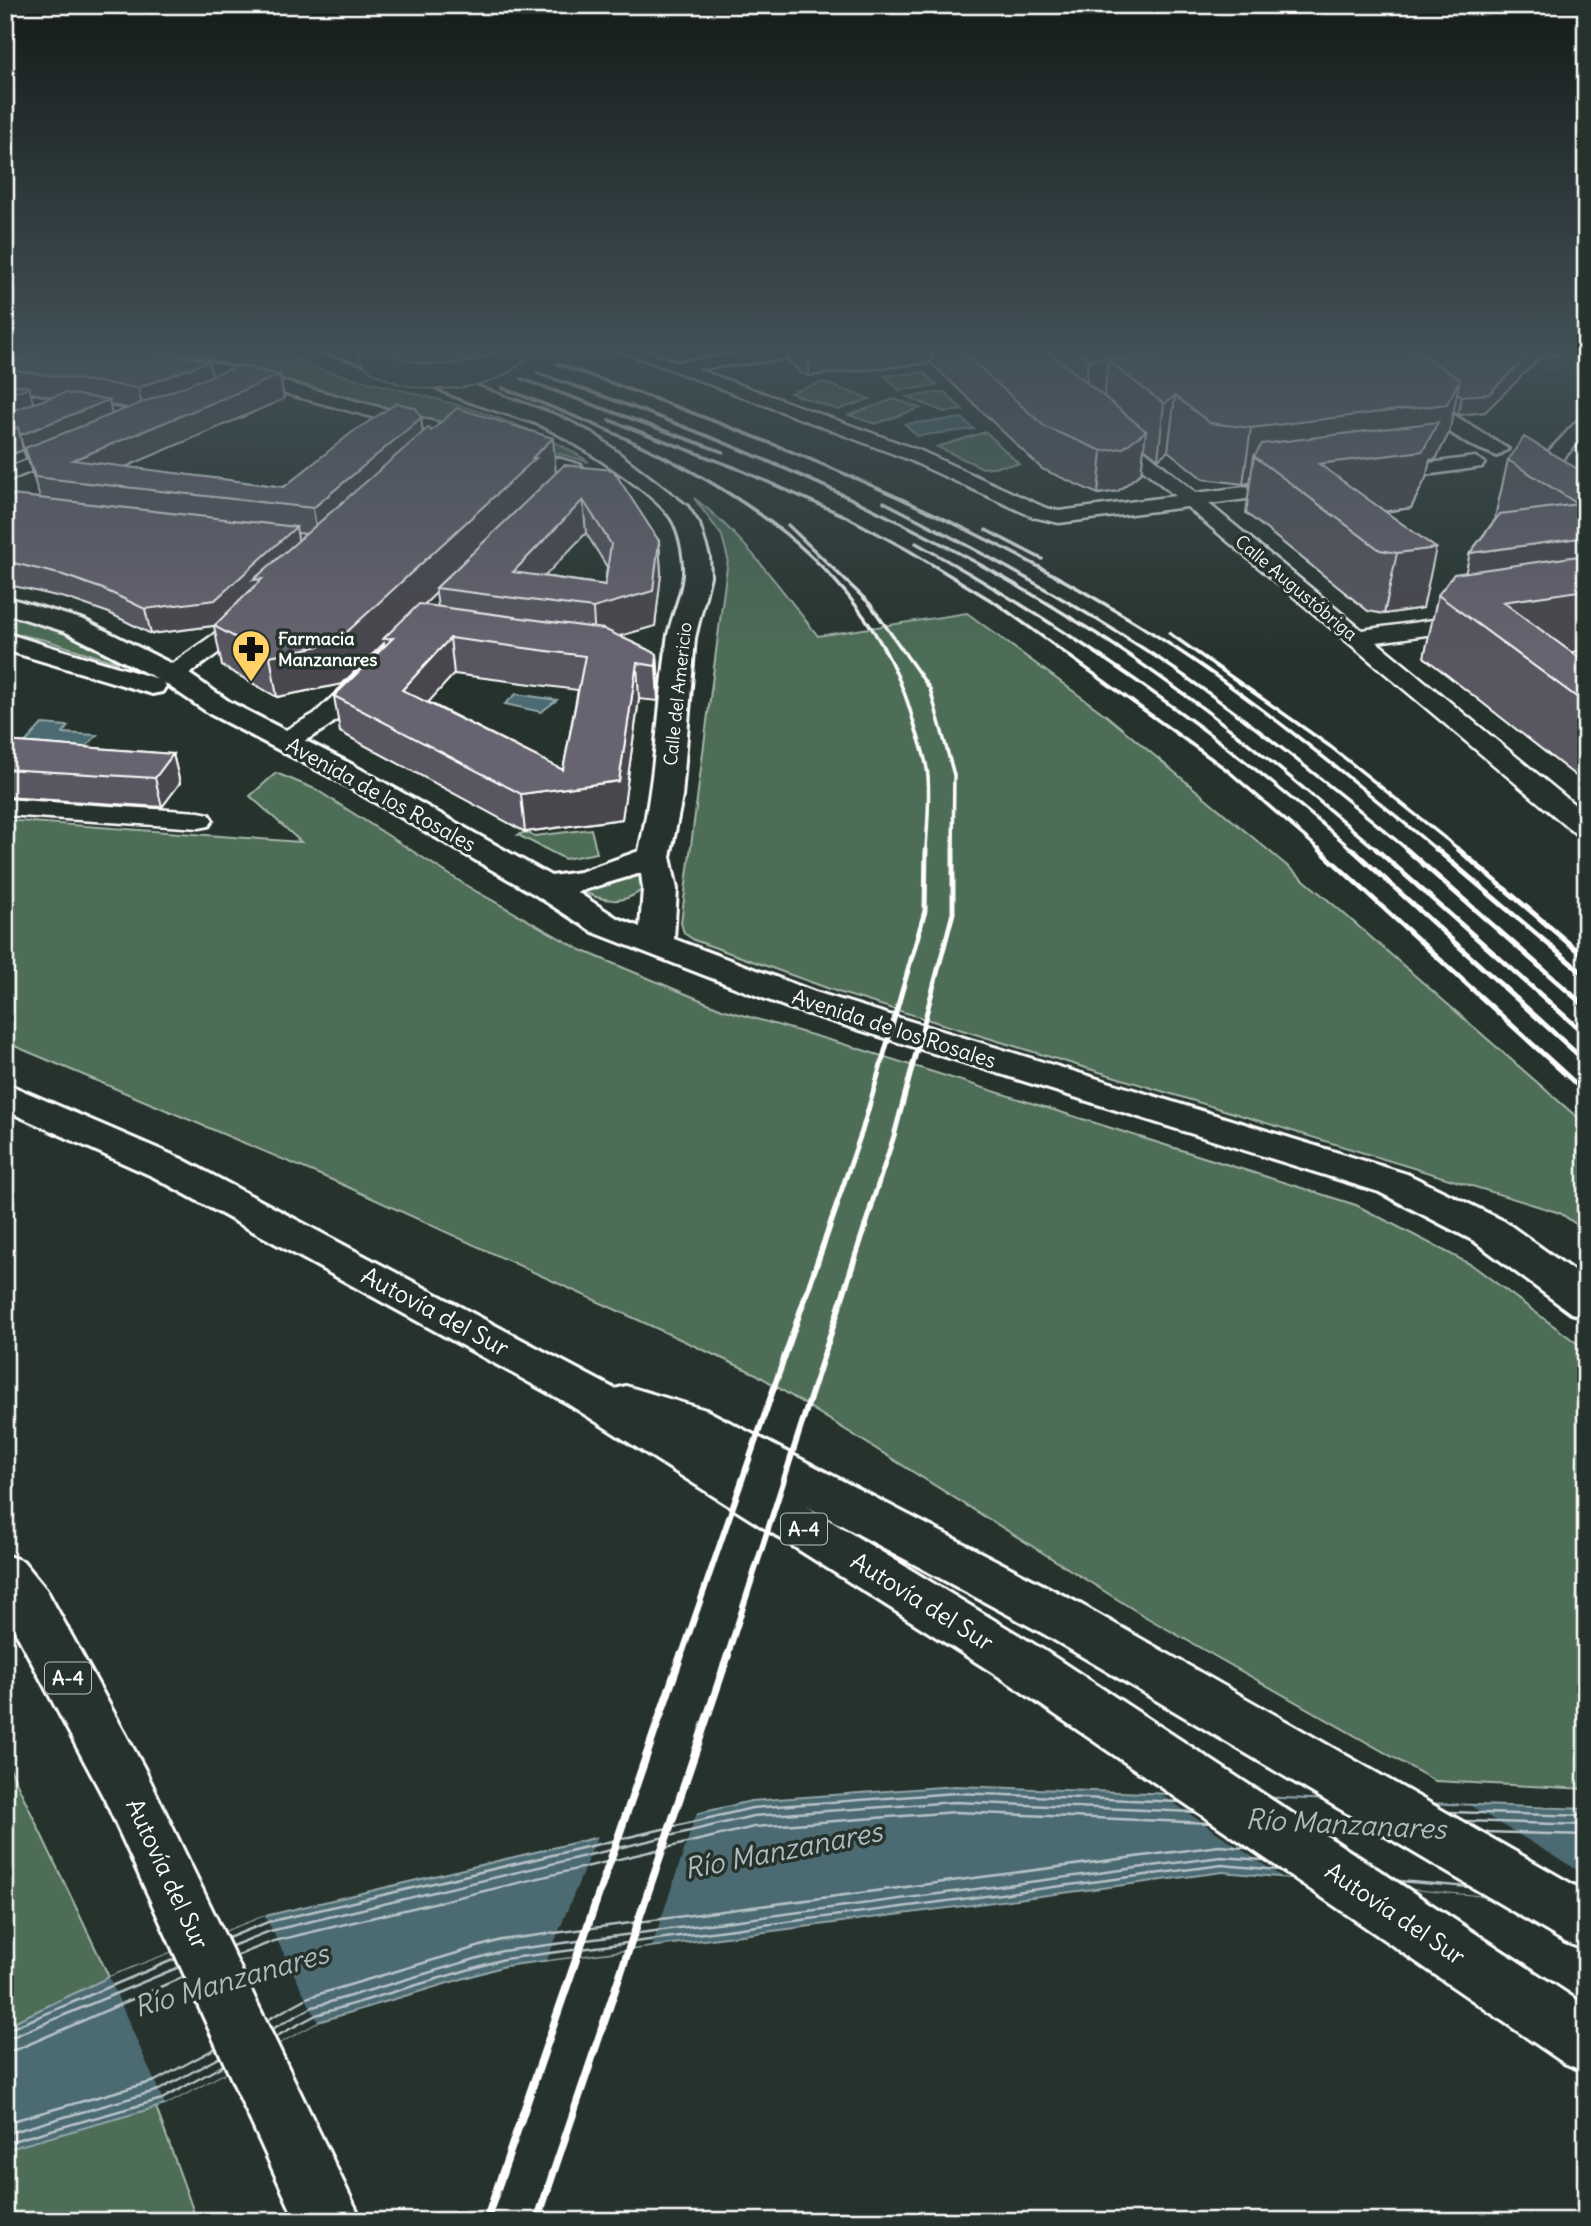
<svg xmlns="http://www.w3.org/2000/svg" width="1591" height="2226" font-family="Delius,sans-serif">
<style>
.built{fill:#3a4241}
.green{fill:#4e6d57;stroke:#a6b6ab;stroke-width:2}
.water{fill:#4b6a72;stroke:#93a6aa;stroke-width:2}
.pier{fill:#26332d}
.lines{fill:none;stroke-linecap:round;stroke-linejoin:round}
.shore{stroke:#b7c3c7;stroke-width:2.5}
.street-casing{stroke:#fff;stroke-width:5}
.secondary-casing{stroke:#fff;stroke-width:6}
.highway-casing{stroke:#fff;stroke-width:6}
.street{fill:#26332d;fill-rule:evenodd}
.secondary{fill:#26332d;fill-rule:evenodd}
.highway{fill:#26332d;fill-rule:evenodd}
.rail-far3{stroke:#fff;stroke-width:3.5}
.rail-far2{stroke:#fff;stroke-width:5}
.rail-far1{stroke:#fff;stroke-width:6}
.rail{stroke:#fff;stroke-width:8}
.secondary-bridge-casing{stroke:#fff;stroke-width:26;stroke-linecap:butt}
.secondary-bridge{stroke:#26332d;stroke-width:23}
.wall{fill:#595660;stroke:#fff;stroke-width:2;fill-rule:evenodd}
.shaded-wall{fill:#48464e;stroke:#fff;stroke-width:2}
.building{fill:#676470;stroke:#fff;stroke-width:2;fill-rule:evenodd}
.labels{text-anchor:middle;stroke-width:7;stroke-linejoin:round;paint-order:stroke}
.far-street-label{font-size:18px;fill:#fff;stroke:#26332d}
.far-poi-label{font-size:18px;font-weight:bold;fill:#fff;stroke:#26332d;text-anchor:start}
.shield{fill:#26332d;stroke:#bec2c0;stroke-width:2}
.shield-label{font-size:19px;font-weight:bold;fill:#fff}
.street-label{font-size:21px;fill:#fff;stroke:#26332d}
.near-street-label{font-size:24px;fill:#fff;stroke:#26332d}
.near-water-label{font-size:28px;font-style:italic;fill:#aebcc0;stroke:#26332d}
</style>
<rect width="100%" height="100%" fill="#26332d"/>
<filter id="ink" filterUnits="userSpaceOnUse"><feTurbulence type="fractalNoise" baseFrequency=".0143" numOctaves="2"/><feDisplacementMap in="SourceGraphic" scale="14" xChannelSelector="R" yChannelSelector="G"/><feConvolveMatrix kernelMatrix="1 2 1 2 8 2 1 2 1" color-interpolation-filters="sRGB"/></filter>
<g filter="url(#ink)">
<path class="built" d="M1411,347H1586V379L1427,350Z"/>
<path class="green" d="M166,347C195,347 248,342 274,347C287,350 298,363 312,367C406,394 505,407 589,462Z
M396,347H512L449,372L392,359V353Z
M923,372L938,386L899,390L884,376Z
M822,382L870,399L838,410L790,393Z
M945,392L963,410L944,412L907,397Z
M894,399L920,408L875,424L849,415Z
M986,432L1019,464L983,468L937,447Z
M694,498C744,536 779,587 818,636L967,613L1107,716L1334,905L1586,1125V1231L1560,1213L841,993L694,940L684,933L681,923L728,559L722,536Z
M5,610L79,636L118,663L45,640L5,632Z
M276,773L315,789L472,889L581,950L722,1009L850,1046L1356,1205L1472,1265L1586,1350V1789L1435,1781L1144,1616L756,1374L339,1183L5,1042V820L301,842L250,796Z
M591,829L597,853L565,859L518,835L525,832L535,836Z
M650,865L649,883C626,908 602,902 575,888L628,877Z
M5,1758L109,1977L197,2221H5Z"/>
<path class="water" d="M962,418L974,429L917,436L905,424Z
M516,694L557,700L541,712L505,704Z
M42,724L68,726L63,733L97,735L83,750L22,746Z
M955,1786L1586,1809V1905L1223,1872L505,1966L318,2022L165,2105L5,2150V2026L109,1977L265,1916L751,1801Z"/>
<path class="pier" d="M1162,1795L1471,1806L1586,1875V1905L1282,1877Z
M697,1812L652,1946L547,1960L598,1835Z
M265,1916L318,2022L165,2105L109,1977Z"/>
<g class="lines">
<path class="shore" d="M1449,1812L1586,1816
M1465,1821L1586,1825
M1485,1832L1586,1835
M1399,1881L1469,1887
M228,1938L268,1922L752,1808L955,1793L1180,1802
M232,1946L270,1931L753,1816L955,1802L1194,1812
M236,1956L274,1941L754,1827L956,1812L1210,1823
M267,2020L309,1997L501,1940L1219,1846L1247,1848
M272,2029L313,2007L502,1951L1221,1857L1264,1860
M5,2031L175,1959
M275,2037L316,2015L504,1959L1222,1865L1279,1870
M5,2040L179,1967
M5,2051L18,2049L183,1977
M5,2123L155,2081L216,2048
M5,2134L159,2090L220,2057
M5,2143L162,2099L224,2065"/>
<defs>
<path id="street" d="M125,347H154L479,434L581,465L584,469L561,499H547L544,495L562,472L465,442L127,351Z
M611,347H636L676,362L795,347H849L841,352L697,369L921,451L1046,508L1059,511L1175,496L1102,435L1099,431L1102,427H1116L1196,493L1292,481L1299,483L1302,487L1299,491L1292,493L1209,504L1362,630L1476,614L1484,616L1488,621L1484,626L1476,628L1377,642L1586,814V836L1576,834L1187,507L1059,523L1033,517L907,459Z
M5,391L145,413L154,419L145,425L5,402Z
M1586,417V434L1562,460L1526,463L1523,459L1526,455L1549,451L1579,419Z
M70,443L77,445L80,449L77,453L5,482V469Z
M1475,457L1485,463L1482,467L1384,481L1374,475L1384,469Z
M249,607L260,614L229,645L181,680H163L160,675L163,670L213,635L241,609Z
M368,670L377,672L380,677C364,701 304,754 275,746L271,741L275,736L314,714L359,672Z
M5,799L199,812L209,814L213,820L209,826L199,828L5,815Z"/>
<path id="secondary" d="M317,347C336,347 371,344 383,360L373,366L320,351Z
M1321,347H1345L1508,449L1497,456L1468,444Z
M432,370L560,417L595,435L687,506L699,524L709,556L710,576L695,638L682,797L670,857L677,889L674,939L815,992L1407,1174L1504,1221L1586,1280V1317L1571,1313L1474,1241L1379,1192L789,1008L593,932L534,894L331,777L210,714L163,682L166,686L162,692L152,694L5,650V633L158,679L66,632L5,613V597L84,620L182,669L230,702L353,765L551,876L580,872L639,851C655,782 658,712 667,641C670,619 682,597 684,575C685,559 681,538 674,523C662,496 567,436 538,424C513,414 435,396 422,376ZM641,873L643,889L640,927L617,918L577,892Z"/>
<path id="highway" d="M5,1083L182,1159L615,1389L626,1386L706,1410L1080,1604L1586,1892V1950L1565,1942L1044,1634L804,1505L1045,1651L1586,2006V2072L1564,2063L1009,1683L565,1402L154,1177L5,1110Z
M5,1555L23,1561L46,1589L144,1768L362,2221H296L105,1800L5,1612Z"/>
</defs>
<use href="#street" class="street-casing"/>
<use href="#secondary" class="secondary-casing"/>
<use href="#highway" class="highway-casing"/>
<use href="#street" class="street"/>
<use href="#secondary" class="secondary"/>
<use href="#highway" class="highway"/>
<path class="rail-far3" d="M558,364C757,434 958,512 1138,624C1244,690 1342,771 1438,851
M537,373C734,440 922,522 1097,634C1196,698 1288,774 1378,851
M522,379L723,452
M502,388C667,450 862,534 913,720C918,738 927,758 928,777C930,801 927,826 926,851
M609,420L736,468L845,516L908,550L997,604L1227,770L1321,851
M884,502C978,550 1072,601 1161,660C1247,718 1329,784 1409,851
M788,525L870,604L930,689L954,775L953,851
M986,530L1042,559
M916,543C1073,630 1218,733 1354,851
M1169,633L1331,747L1461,851"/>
<path class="rail-far2" d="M1319,849L1586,1093
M1352,849L1586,1062
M1376,849L1586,1035
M1406,849L1586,1007
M1436,849L1586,976
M1458,849L1586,958
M836,1206L862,1131L925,911L926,849
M871,1206L894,1136L953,913V849"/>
<path class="rail-far1" d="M681,1657L837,1205
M727,1657L872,1205"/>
<path class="rail" d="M486,2221L681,1655
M537,2221L728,1655"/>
<defs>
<path id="secondary-bridge" d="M376,347L371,355C401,386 494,384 519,347"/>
</defs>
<use href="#secondary-bridge" class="secondary-bridge-casing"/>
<use href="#secondary-bridge" class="secondary-bridge"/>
</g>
<path class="wall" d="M5,347L211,375H280L284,399L125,467L284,487L421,418L423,432L431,431L556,473L659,541L661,574L655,626L619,636L657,654L659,689L658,701L639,699L622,819L525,832L340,732L334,696L384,646V643L342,684L277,697L222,666L214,626L151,634L109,613L69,599L5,584V496L40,498L27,457L26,458L23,450L5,457ZM31,393L53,397L33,404ZM110,405L128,408L112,414ZM297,533L306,534L298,541ZM586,533L607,567L605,585L544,576ZM436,593L438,607L424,605ZM454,674L578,690L563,770L428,702Z
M789,347H1565L1556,356L1544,354L1485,412L1458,415L1453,412L1449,433L1436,459L1430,460L1426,478L1411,508L1385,512L1423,608L1384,614L1368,611L1246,513L1250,483L1243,484L1203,479L1168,451L1158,459L1144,448L1141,473L1118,491L1098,494L1042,469L931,363L809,376L800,373L789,361Z
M1508,460L1586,474V650L1571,652L1586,663V784L1424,657L1438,595L1466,572L1470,553L1496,518L1495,517Z
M5,741L173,754L180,783L162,807L5,797Z"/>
<path class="shaded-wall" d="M11,347H77L5,369V349Z
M809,347H932L931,363L809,376Z
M1209,347H1356L1108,361L1104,397L1085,399L1088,360Z
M1537,347H1546L1544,354L1485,412L1458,415L1462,396Z
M1559,347H1565L1556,356Z
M209,361L213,382L143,410L138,388Z
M280,375L284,399L88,483L73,460Z
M1460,379L1449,433L1436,459L1430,460L1426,478L1411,508L1337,518L1254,456L1250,483L1243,484L1251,428Z
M29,387L35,409L5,421V396Z
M1175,396L1168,451L1158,459L1164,404Z
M109,400L113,422L25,448L27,457L26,458L20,435Z
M421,418L424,444L317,535L313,508Z
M18,427L23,450L5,457V432Z
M1146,431L1141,473L1118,491L1098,494L1102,451Z
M553,438L556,474L436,588V593L389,638H393L388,675L384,643L342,684L277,697L270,656L532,458Z
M583,500L586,533L523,599L513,572Z
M296,527L300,551L220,625L151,634L145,609Z
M1586,537V650L1525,659L1457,609L1470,553Z
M659,541L661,574L655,626L595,643L593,608Z
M1436,548L1423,608L1384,614L1397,553Z
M450,638L454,674L407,726L402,690Z
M657,654L659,689L658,701L656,666Z
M637,663L639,699L622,819L525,832L521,794L619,781Z
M5,685L9,699L5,702Z
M173,754L180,783L162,807L155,778Z"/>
<path class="building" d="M51,347H129L209,361L138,388L5,369V364Z
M957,347H1043L1146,431L1123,448L1102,451L1045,427Z
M1073,347H1209L1088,360Z
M1228,347H1408L1460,379L1447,404L1251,428L1210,423L1175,396L1164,404L1108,361Z
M1408,347H1537L1489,394L1462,396L1457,393L1460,379Z
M239,365L280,375L73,460L284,487L351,433L397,403L416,408L421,418L313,508L35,477L25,448Z
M5,383L29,387L5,396Z
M64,393L109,400L20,435L18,427L5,432V413Z
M457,408L553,438L532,458H536L335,643L270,656L214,626L262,579L253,580L429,427L431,431Z
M1438,422L1423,451L1319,464L1436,548L1397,553L1380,550L1254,456L1262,444Z
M1524,437L1586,474V537L1470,553L1500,514L1578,504L1508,460Z
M564,465L613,470L659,541L653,591L593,608L436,588ZM583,500L611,544L605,585L513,572Z
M12,495L296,527L215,600L145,609L103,589L63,575L5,561V496Z
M1586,555V590L1503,602L1586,663V704L1438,595L1454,574Z
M419,604L604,629L657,654L656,666L637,663L619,781L521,794L334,696L393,638L383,639ZM450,638L585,656L563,770L402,690Z
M5,741L173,754L155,778L5,769Z"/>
</g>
<linearGradient id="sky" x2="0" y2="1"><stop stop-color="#151c19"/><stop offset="0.53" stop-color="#415057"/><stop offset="1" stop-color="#415057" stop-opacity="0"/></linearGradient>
<rect width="1591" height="659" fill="url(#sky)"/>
<defs>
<symbol id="pharmacy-pin" viewBox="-11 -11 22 30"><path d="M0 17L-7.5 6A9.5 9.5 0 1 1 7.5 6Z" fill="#ffd166" stroke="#26332d"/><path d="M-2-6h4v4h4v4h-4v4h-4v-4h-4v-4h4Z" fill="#111"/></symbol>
</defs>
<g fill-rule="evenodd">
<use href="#pharmacy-pin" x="229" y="627" width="44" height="60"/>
</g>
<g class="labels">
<g class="far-street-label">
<text transform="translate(1296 588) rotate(40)" y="6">Calle Augustóbriga</text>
<text transform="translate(678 694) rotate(-84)" y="6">Calle del Americio</text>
</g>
<g class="far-poi-label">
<text x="278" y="645">Farmacia<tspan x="278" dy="21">Manzanares</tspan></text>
</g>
<g class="shield">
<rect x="781" y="1513.5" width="46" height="31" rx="5"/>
<rect x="45" y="1662.5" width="46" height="31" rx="5"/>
</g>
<g class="shield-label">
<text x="804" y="1536">A-4</text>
<text x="68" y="1685">A-4</text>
</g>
<g class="street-label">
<text transform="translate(381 795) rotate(29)" y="7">Avenida de los Rosales</text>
<text transform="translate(894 1029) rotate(18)" y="7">Avenida de los Rosales</text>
</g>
<g class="near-street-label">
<text transform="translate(435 1312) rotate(28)" y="8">Autovía del Sur</text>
<text transform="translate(922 1602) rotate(32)" y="8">Autovía del Sur</text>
<text transform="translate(167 1874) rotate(65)" y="8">Autovía del Sur</text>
<text transform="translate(1395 1914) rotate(34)" y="8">Autovía del Sur</text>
</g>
<g class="near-water-label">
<text transform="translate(1346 1824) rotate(3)" y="10">Río Manzanares</text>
<text transform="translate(783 1850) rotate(-11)" y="10">Río Manzanares</text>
<text transform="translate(231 1980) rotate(-16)" y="10">Río Manzanares</text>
</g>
</g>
<rect width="1591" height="2226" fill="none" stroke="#26332d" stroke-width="28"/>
<rect x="14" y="14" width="1563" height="2198" fill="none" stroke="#fff" stroke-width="2.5" filter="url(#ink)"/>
</svg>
